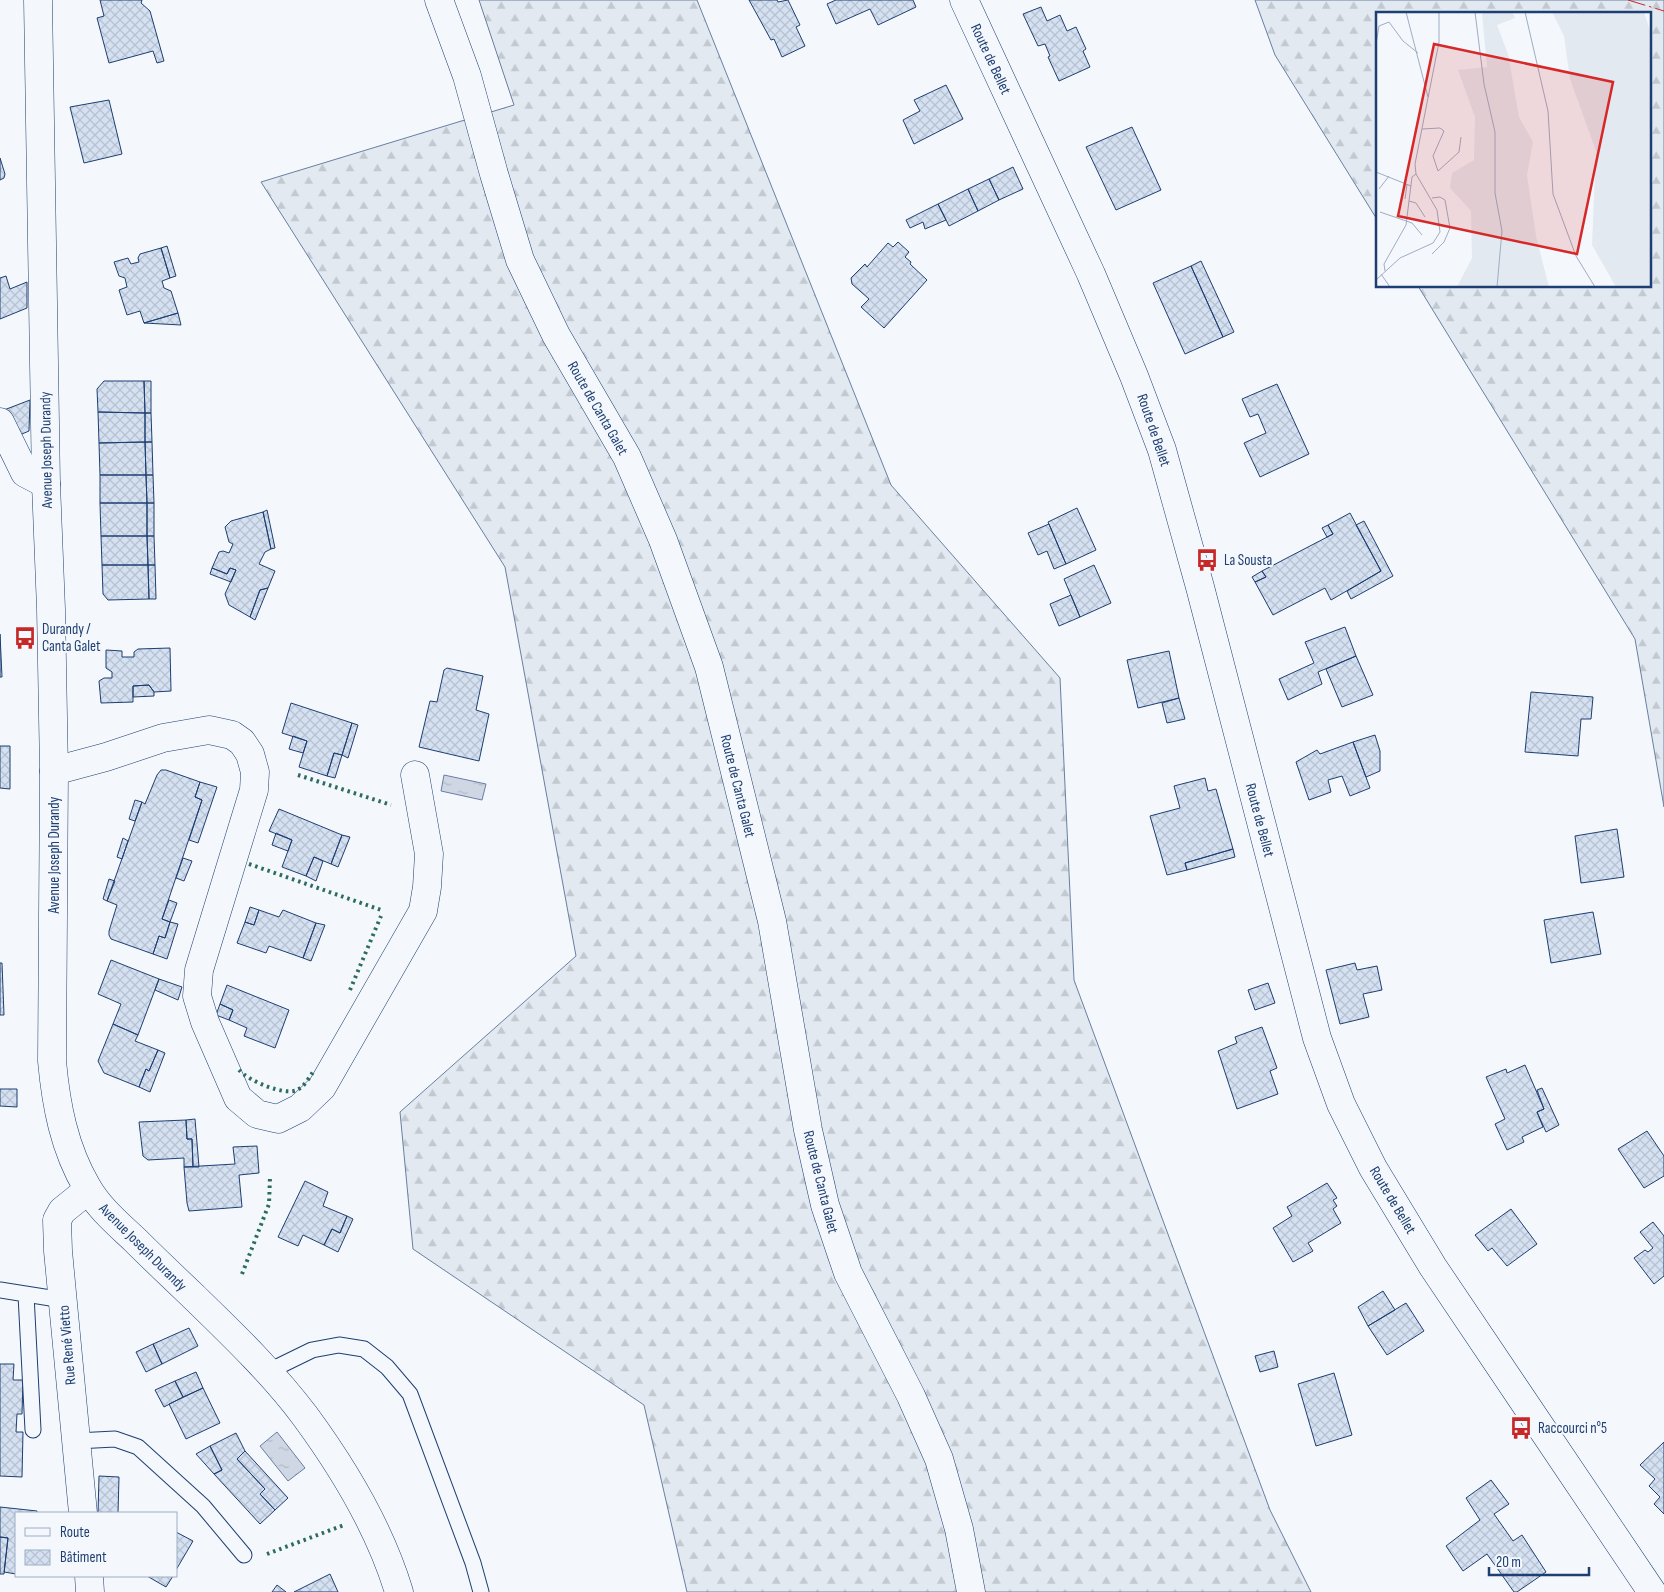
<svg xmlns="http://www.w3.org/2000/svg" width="1664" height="1592" font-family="'Sofia Sans Condensed',sans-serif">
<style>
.forest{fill:url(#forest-firs);stroke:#687fa3}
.water{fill:url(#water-ripples);stroke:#687fa3}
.building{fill:url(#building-cross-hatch);stroke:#1d3f73}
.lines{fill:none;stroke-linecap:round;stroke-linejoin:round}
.lane-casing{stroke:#1d3f73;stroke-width:17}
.street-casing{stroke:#1d3f73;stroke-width:29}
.secondary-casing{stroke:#1d3f73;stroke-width:29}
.lane{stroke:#f4f7fb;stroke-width:15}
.street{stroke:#f4f7fb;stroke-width:28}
.secondary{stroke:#f4f7fb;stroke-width:28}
.hedge{stroke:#2c6c60;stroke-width:4;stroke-dasharray:2.5 4;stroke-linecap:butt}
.power{stroke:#c62828;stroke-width:1;stroke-dasharray:18 4 2.5 4;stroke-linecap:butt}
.labels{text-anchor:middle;stroke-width:4;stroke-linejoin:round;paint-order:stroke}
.street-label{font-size:15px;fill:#1d3f73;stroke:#f4f7fb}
.poi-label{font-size:15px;fill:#1d3f73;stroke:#f4f7fb;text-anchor:start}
.inset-road{fill:none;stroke:#9eadc5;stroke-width:1}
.view{fill:#d62828;fill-opacity:0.15;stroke:#d62828;stroke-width:2.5}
.inset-edge{fill:none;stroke:#1d3f73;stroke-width:2.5}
</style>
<defs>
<pattern id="forest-firs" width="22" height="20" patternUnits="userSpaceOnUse" patternTransform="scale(1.25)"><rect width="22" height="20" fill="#e3e9f0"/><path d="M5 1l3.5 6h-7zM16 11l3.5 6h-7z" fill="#c2c9d1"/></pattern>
<pattern id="water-ripples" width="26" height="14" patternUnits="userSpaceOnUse" patternTransform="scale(1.25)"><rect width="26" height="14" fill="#cfd7e4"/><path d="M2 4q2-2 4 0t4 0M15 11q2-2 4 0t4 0" fill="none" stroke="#b1bac7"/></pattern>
<pattern id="building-cross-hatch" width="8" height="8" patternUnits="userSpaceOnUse" patternTransform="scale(1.25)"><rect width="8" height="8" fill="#d5e0f0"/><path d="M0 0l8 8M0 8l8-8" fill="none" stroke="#b6c1d1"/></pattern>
</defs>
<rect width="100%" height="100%" fill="#f4f7fb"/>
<path class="forest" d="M479,0H697L891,485L1060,678L1074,980L1270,1510L1311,1592H687L644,1405L413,1249L400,1112L576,956L505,567L261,182L514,105Z
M1255,0H1664V807L1635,639L1418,286H1650V14H1378V221L1275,55Z"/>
<path class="water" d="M444,775L486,784L482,800L441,791Z
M277,1432L305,1468L288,1481L260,1446Z"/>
<path class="building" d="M100,0H142L141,3L150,11L164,61L157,63L153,51L109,63L97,18L104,16Z
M749,0H777L778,2L788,0L800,25L796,27L805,46L782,57L774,39L771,40Z
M836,0H913L916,7L878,25L870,9L836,24L827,4Z
M1041,7L1047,21L1060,15L1067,31L1076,27L1086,49L1083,51L1090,67L1059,81L1048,57L1050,56L1045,44L1038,46L1023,14Z
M946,85L963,119L914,144L903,120L920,111L914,100Z
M109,100L122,154L84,163L70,107Z
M1132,127L1161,190L1116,210L1086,147Z
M0,158L5,174L4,178L0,180Z
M1013,167L1023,189L999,200L989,179Z
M989,179L999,200L978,211L968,189Z
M968,189L978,211L949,226L938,204Z
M938,204L946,220L925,229L923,222L910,228L906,220Z
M898,242L909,252L905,257L911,262L910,264L927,280L884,328L861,307L869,299L852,284L851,278L865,264L867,267L888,243L893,247Z
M167,246L176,276L170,278L161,248Z
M161,248L170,278L162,281L164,288L171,291L178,313L144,323L140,311L127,315L119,290L127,287L125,278L119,276L114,262L128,258L131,264L139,262L138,258L140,254Z
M1201,261L1234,332L1223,337L1191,266Z
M1191,266L1223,337L1185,354L1153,283Z
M6,276L10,289L27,282V308L0,319V278Z
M178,313L181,325L144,323Z
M104,381H144L145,413L98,412L97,389Z
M144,381H151V413H145Z
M1277,384L1309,454L1260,477L1244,443L1266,433L1258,414L1250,417L1242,399Z
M30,400L29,431L15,437L4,410Z
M98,412L145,413V442L99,443Z
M145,413H151L152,442H145Z
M145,442H152L153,475H146Z
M145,442L146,475H100L99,443Z
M100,475H146L147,503H100Z
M146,475H153L154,503H147Z
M100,503H147V536H101Z
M147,503H154V536H147Z
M1077,508L1096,550L1066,564L1048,522Z
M267,510L275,548L271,549L263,512Z
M263,512L271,549L265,552L259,564L275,571L268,588L260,590L250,617L229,605L225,594L236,570L230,568L227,574L212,568L219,552L223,551L229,553L233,544L229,542L225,527L231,521Z
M1350,513L1381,571L1331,600L1325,588L1273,615L1255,582L1266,577L1262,571L1333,534L1328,525Z
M1364,521L1393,576L1351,599L1347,591L1381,571L1356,525Z
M1049,524L1066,564L1054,569L1047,551L1038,555L1028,533Z
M1328,525L1333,534L1327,537L1322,528Z
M101,536H147L148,565H102Z
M147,536H154L155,565H148Z
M102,565H148L149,599L108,600L103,594Z
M148,565H155L156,599H149Z
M1094,565L1111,603L1080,617L1064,579Z
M212,568L227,574L230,568L236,570L231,582L210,574Z
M1262,571L1266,577L1255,582L1252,577Z
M268,588L255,620L250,617L260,590Z
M1071,595L1080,617L1059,626L1050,604Z
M1345,627L1356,656L1318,672L1322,684L1288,700L1279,679L1314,663L1305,642Z
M0,634L2,677H0Z
M170,648L171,691L154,692L149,685L133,686V702L101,703L99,681L104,678H112V672L106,668V650L122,651V657H134V652L138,649Z
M1169,651L1179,698L1138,708L1127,660Z
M1356,656L1373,695L1342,707L1326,669Z
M447,668L483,676L476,710L489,714L479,761L419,747L430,701L437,702L444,670Z
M149,685L154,692V696L133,697V686Z
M1531,692L1593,697L1591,719H1581L1578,756L1525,752Z
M1179,698L1185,719L1167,723L1162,703Z
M291,703L352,723L342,755L334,753L327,776L299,767L307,741L282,733Z
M352,723L358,725L348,758L342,755Z
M1375,735L1380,751V771L1366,777L1353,742Z
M293,736L307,741L303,753L289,749Z
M1353,742L1370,788L1350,796L1342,776L1328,780L1331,792L1309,800L1296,762L1317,750L1320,754Z
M0,746H10V789L0,788Z
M334,753L342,755L335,778L327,776Z
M161,770H166L200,782L195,797L202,800L162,919L170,922L165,938L159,936L153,954L111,939L109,935V931L117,905L107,901L142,802L145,804L157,775Z
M1205,778L1208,791L1216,789L1233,849L1185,863L1187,870L1167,875L1150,816L1180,808L1174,786Z
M200,782L217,787L198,843L189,840L202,800L195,797Z
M135,800L142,802L135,821L129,819Z
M279,809L342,835L331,864L314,857L306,876L282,867L292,840L269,831Z
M1617,829L1624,877L1581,883L1575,836Z
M276,833L292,840L288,851L272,845Z
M342,835L350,837L338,867L331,864Z
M123,838L128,841L122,859L117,857Z
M1233,849L1235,857L1187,870L1185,863Z
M314,857L323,861L316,881L306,876Z
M183,858L192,861L184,881L176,878Z
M109,879L115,881L107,901L103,899Z
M169,900L177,903L170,922L162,919Z
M250,907L259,910L254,925L245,922Z
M259,910L279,917L283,910L316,923L303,958L269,946L266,953L237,943L245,922L254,925Z
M1593,912L1601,954L1551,963L1544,920Z
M170,922L178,924L167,959L153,954L159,936L165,938Z
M316,923L325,925L311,961L303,958Z
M111,960L159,979L138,1035L113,1024L121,1004L98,994Z
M0,963H2L4,1015H0Z
M1355,963L1357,970L1377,966L1382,990L1363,994L1369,1017L1340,1024L1326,970Z
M159,979L182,987L178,1000L155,990Z
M1268,983L1275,1003L1255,1010L1248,990Z
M227,985L289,1010L275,1048L244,1036L247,1028L229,1020L233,1010L220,1004Z
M220,1004L233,1010L229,1020L216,1015Z
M113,1024L138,1035L135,1041L158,1050L149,1071L146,1069L139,1087L104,1073L98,1061Z
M1262,1027L1277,1068L1270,1071L1278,1094L1237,1109L1218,1051L1237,1043L1235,1037Z
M158,1050L165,1053L150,1092L139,1087L146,1069L149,1071Z
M1525,1065L1544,1109L1537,1112L1543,1127L1522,1137L1524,1142L1507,1150L1495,1124L1505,1119L1486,1077L1506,1069L1507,1073Z
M1542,1088L1559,1125L1546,1132L1537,1112L1544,1109L1537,1090Z
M0,1089H17V1107L0,1106Z
M195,1119L199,1167H193L192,1139H187L186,1120Z
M186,1120L187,1139H192L193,1167H184V1158L148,1160L143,1156L139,1122Z
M1647,1131L1664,1156V1176L1644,1188L1618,1149Z
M257,1146L259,1173L239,1175L242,1207L189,1211L187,1203L184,1167L235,1164L233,1147Z
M305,1181L328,1192L323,1206L347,1216L340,1233L332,1229L324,1245L303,1235L298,1246L278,1237Z
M1327,1183L1337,1198L1333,1200L1337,1206L1333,1209L1341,1223L1308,1243L1313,1251L1293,1262L1273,1228L1292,1216L1287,1207Z
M1511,1209L1537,1244L1507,1266L1492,1248L1488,1251L1475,1235Z
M347,1216L353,1219L338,1252L324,1245L332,1229L340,1233Z
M1653,1222L1664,1236V1276L1654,1284L1634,1258L1645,1250L1648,1252L1653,1248L1640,1232Z
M1383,1291L1395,1310L1368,1326L1358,1307Z
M1406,1303L1424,1331L1387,1355L1368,1326Z
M189,1328L198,1346L162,1364L153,1344Z
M153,1344L162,1364L146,1372L136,1352Z
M1274,1351L1278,1367L1260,1372L1255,1356Z
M0,1364H14L13,1380H23L22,1414H17L16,1432H23L22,1477L0,1476Z
M196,1372L203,1388L183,1397L175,1381Z
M1334,1373L1352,1435L1316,1446L1298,1384Z
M175,1381L183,1397L164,1407L155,1390Z
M203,1388L220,1423L186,1439L169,1404Z
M236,1433L245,1451L237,1459L265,1489L260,1494L275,1510L260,1524L214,1474L222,1470L210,1446Z
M1664,1442V1514L1654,1504L1660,1497L1649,1486L1655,1479L1640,1465Z
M210,1446L222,1470L214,1474L196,1454Z
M245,1451L288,1498L275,1510L260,1494L265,1489L237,1459Z
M99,1476L119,1477L118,1513H98Z
M1491,1480L1509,1504L1494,1514L1513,1541L1522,1535L1546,1572L1517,1592H1514L1487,1554L1463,1571L1446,1546L1480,1520L1466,1498Z
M0,1507L37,1511V1513H16V1574L4,1572L8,1538L0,1537Z
M176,1532L193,1541L176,1570Z
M0,1537L8,1538L4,1574H0Z
M330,1574L338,1592H294Z
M147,1576H173L166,1587Z
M277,1585L286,1592H272Z"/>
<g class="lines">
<defs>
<path id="lane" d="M0,1290L63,1300
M26,1295L33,1430
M267,1372L312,1350L339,1345L364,1349L387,1367L410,1394L473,1563L481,1592
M76,1441L115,1439L138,1447L203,1506L244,1555"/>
<path id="street" d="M0,422L25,473L46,484
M54,771L106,757L163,738L209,730L232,735L242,742L250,754L255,772L254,790L199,970L197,996L205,1022L238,1098L257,1114L278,1119L300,1108L322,1087L423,911L427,887L429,854L415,775
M83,1513L58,1251L57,1220L62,1211L88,1190
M89,1576L90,1592"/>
<path id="secondary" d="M38,0L46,484L51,609L54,771L52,1061C56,1105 64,1148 87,1187C99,1208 118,1224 135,1240C154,1259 173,1277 192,1295C231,1333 272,1372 305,1416C344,1469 380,1529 399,1592
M439,0L467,76L494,174L520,260L556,335L627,457L663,540L709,667L772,921L808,1130L825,1205L848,1273L911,1396L939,1459L959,1529L971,1592
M964,0L1091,274L1134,376L1162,450L1200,587L1317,1038L1341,1104L1373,1168L1433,1267L1652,1592"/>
</defs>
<use href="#lane" class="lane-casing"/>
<use href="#street" class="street-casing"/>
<use href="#secondary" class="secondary-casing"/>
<use href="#lane" class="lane"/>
<use href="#street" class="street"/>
<use href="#secondary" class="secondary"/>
<path class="hedge" d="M298,775L391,805
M249,864L384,911
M350,990L381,916
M239,1070C249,1081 284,1096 297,1090C304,1087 309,1078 313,1072
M242,1274L269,1204L270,1177
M267,1554L344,1525"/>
<path class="power" d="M1628,0L1664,11"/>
</g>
<defs>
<symbol id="bus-bare" viewBox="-9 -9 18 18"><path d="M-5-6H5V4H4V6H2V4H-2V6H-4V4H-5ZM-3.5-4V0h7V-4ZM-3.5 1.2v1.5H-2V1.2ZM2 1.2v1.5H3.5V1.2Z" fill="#c62828" stroke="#f4f7fb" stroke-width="2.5" paint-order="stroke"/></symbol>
</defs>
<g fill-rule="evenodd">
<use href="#bus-bare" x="1191" y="544" width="32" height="32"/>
<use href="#bus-bare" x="9" y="622" width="32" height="32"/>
<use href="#bus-bare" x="1505" y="1412" width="32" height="32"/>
</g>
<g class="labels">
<g class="street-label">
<text transform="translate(991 59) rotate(65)" y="5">Route de Bellet</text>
<text transform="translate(598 408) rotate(60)" y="5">Route de Canta Galet</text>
<text transform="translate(1154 430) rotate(71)" y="5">Route de Bellet</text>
<text transform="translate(46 450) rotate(-91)" y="5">Avenue Joseph Durandy</text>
<text transform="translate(738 786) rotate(76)" y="5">Route de Canta Galet</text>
<text transform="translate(1260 820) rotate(75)" y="5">Route de Bellet</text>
<text transform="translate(54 855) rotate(-90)" y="5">Avenue Joseph Durandy</text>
<text transform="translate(821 1182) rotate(76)" y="5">Route de Canta Galet</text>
<text transform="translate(1393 1200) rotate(59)" y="5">Route de Bellet</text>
<text transform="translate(143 1247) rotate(45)" y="5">Avenue Joseph Durandy</text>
<text transform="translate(67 1345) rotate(-95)" y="5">Rue René Vietto</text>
</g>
<g class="poi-label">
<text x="1224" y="565">La Sousta</text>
<text x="42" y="634">Durandy /<tspan x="42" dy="17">Canta Galet</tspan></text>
<text x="1538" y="1433">Raccourci n°5</text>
</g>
</g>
<g transform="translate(1376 12)">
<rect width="275" height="275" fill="#f4f7fb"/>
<path d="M106,0H136L139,6L121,13L132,42L143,105L157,130L151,163L160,224L173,275H81L96,246L95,199L74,176L76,161L98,148L99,105L82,58L111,55ZM176,0H268L275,22V275H240L216,233L220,139L194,67L188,24Z" fill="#e3e9f0"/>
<path class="inset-road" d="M30,0L52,85M99,0L108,72L119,120V181L126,219L121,275M149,0L172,99L177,182L200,244L219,275M0,32L3,14L13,10L27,29L42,41M46,117L64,116L68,119L57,144L62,159L83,140L85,125M0,160L35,174M3,177L13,164M56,186L64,185L69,188L74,216L68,230L56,242M29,187L31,172M33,189L40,191L49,205M4,200L36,211L46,223M9,259L8,252L30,213L36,165L40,162M5,262L14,275M0,268L24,246L57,231L64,220L61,198L40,162L39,152L63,30V0"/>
<path class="view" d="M58,32L237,70L201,242L22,204Z"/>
<rect width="275" height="275" class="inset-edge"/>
</g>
<rect x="15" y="1512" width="162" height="65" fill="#f4f7fb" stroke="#9eadc5"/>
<rect x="25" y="1528" width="25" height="8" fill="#f4f7fb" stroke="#9eadc5"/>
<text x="60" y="1537" font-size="15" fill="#1d3f73">Route</text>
<rect x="25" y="1550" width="25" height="15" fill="url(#building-cross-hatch)" stroke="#9eadc5"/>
<text x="60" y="1562" font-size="15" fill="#1d3f73">Bâtiment</text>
<path d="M1489 1567v8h100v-8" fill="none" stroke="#1d3f73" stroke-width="2.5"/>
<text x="1496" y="1567" font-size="15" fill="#1d3f73" stroke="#f4f7fb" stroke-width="4" paint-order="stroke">20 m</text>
</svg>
